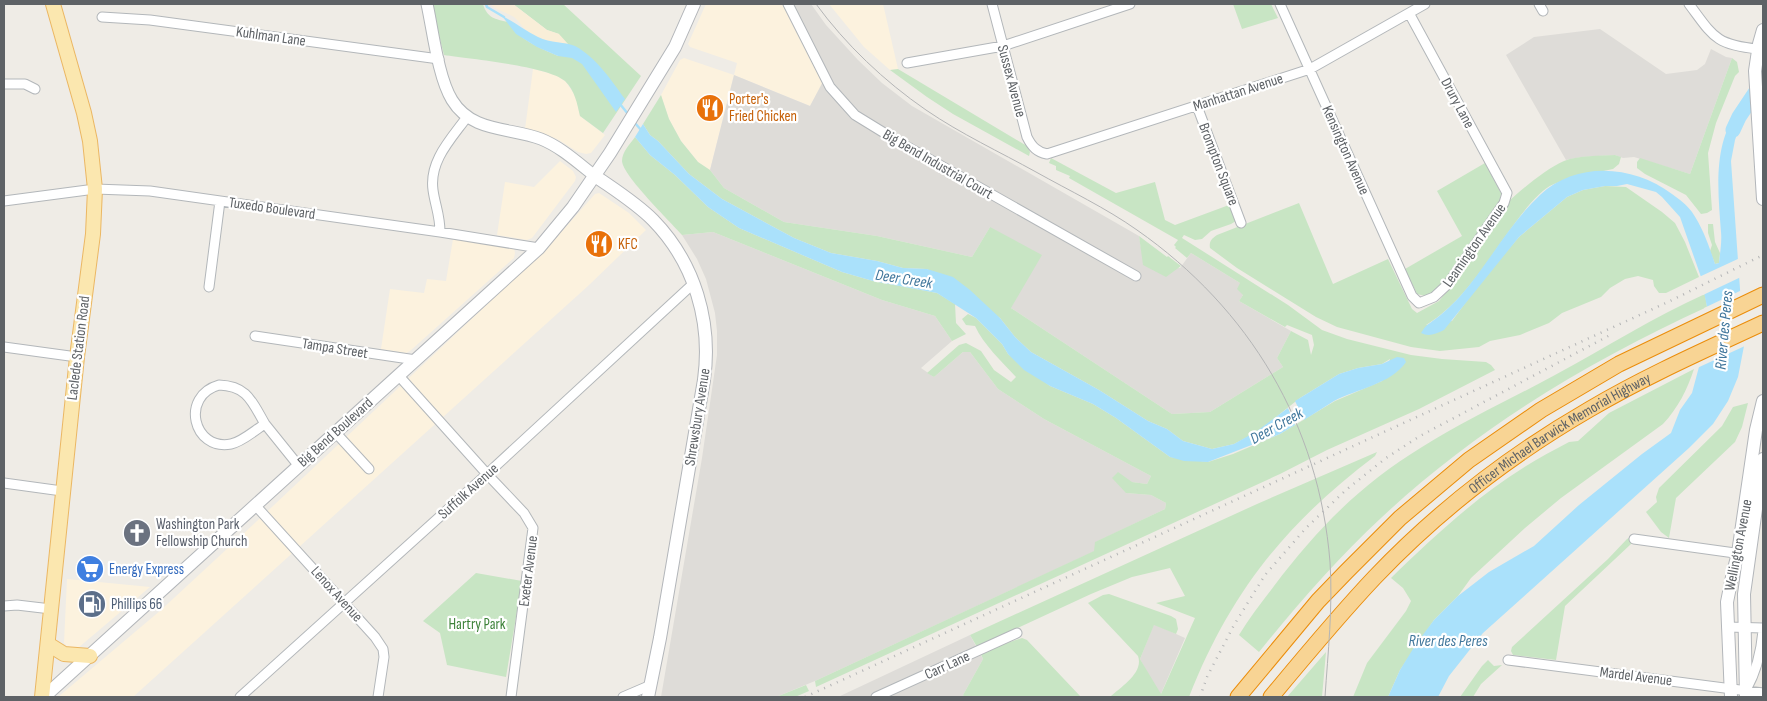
<svg xmlns="http://www.w3.org/2000/svg" width="1767" height="701" font-family="'Sofia Sans Condensed',sans-serif">
<style>
.commercial{fill:#fcf2de}
.industrial{fill:#dedcd8}
.green{fill:#c8e5c4}
.sand{fill:#f9eed8}
.water{fill:#aae1fb}
.pier{fill:#efece6}
.lines{fill:none;stroke-linecap:round;stroke-linejoin:round}
.stream{stroke:#aae1fb;stroke-width:2.5}
.river{stroke:#aae1fb;stroke-width:15}
.minor-casing{stroke:#b3b7ba;stroke-width:11}
.tertiary-casing{stroke:#b3b7ba;stroke-width:13}
.secondary-casing{stroke:#b3b6ba;stroke-width:14}
.primary-casing{stroke:#ebb763;stroke-width:16}
.motorway-casing{stroke:#eb8d0b;stroke-width:17}
.minor{stroke:#fff;stroke-width:9}
.tertiary{stroke:#fff;stroke-width:11}
.secondary{stroke:#fff;stroke-width:12}
.primary{stroke:#fbe7af;stroke-width:14}
.motorway{stroke:#f8d494;stroke-width:15}
.tram{stroke:#b4b5b6;stroke-width:1}
.rail{stroke:#b4b5b6;stroke-width:2.5;stroke-dasharray:1 6;stroke-linecap:butt}
.labels{text-anchor:middle;stroke-width:4.5;stroke-linejoin:round;paint-order:stroke}
.street-label{font-size:15px;fill:#5e6266;stroke:#fff}
.food-label{font-size:15px;fill:#c56008;stroke:#fff;text-anchor:start}
.worship-label{font-size:15px;fill:#5b616d;stroke:#fff;text-anchor:start}
.shop-label{font-size:15px;fill:#366cbe;stroke:#fff;text-anchor:start}
.service-label{font-size:15px;fill:#4e5e75;stroke:#fff;text-anchor:start}
.park-label{font-size:15px;fill:#3d8239;stroke:#fff}
.water-label{font-size:16px;font-style:italic;fill:#41779c;stroke:#fff}
</style>
<rect width="100%" height="100%" fill="#efece6"/>
<path class="commercial" d="M706,4H782L824,81L810,106L734,75L710,170L698,162L681,141L669,119L661,95L680,60L684,58L734,75L737,63L690,47L688,44Z
M829,4H883L898,69L890,70L864,47Z
M533,69L556,75L566,82L576,97L580,116L605,135L591,153L586,154L578,152L557,139L525,129Z
M560,161L573,171L576,177L575,181L532,238L527,240L497,235L505,182L534,187Z
M599,193L629,213L646,230L588,286L133,697H58L161,610L256,522L548,247L595,194Z
M453,239L509,246L514,248L515,253L514,258L410,351L406,353L381,349L390,289L424,293L427,279L446,281Z
M67,579L109,583L150,587L78,648H72L67,646L64,643Z"/>
<path class="industrial" d="M792,4H811L826,25L858,60L882,83L912,106L1139,236L1144,265L1180,268L1191,253L1240,283L1243,295L1239,301L1291,331L1277,358L1283,367L1210,412L1172,414L1011,308L990,227L972,257L877,236L784,222L724,188L710,170L734,75L810,106L828,72Z
M1600,29L1666,74L1697,70L1705,64L1711,49L1726,57L1732,58L1690,174L1634,157L1623,158L1615,155L1581,157L1566,160L1506,55L1534,37Z
M713,232L882,300L935,316L952,341L921,368L934,377L963,352H970L998,389L1044,419L1151,476L1147,484L1132,482L1126,493L1151,495L1166,503L1165,509L1096,542L1095,551L815,681L776,697H661L702,458L717,355V331L715,313L706,279L697,259L682,235Z
M1154,624L1185,638L1160,696L1140,659Z
M970,635L983,659L963,695L964,697H838Z"/>
<path class="green" d="M431,4H483C487,18 495,19 508,22C521,41 538,47 558,56L559,34L547,30L513,4H563L641,76L603,133L580,116C577,103 575,91 565,81C548,66 470,59 444,55Z
M1233,4H1271L1278,18L1242,29Z
M1732,58L1737,62L1739,72L1735,76L1716,123L1708,153L1712,210L1707,213L1701,214L1686,195L1645,174L1637,168V162L1640,158L1690,174Z
M898,69L1027,146L1030,152L1029,156L953,114L927,97L890,70Z
M661,95L669,119L681,141L698,162L710,170L724,188L784,222L877,236L972,257L990,227L1042,255L1011,308L1172,414L1210,412L1283,367L1277,358L1291,331L1308,340L1311,355L1314,345L1312,335L1287,325L1285,327L1239,301L1243,295L1237,289L1240,283L1191,253L1187,258L1175,248L1176,247L1174,245L1178,240L1069,178L1070,176L1056,170V166L1049,163L1051,158L1116,193L1155,182L1165,220L1175,225L1229,205L1236,221L1231,224L1211,231L1202,239L1195,240L1184,235L1182,238L1288,305L1322,330L1347,339L1411,355L1442,359L1486,362L1491,365L1495,370L1419,409L1327,450L1280,474L816,687L815,681L1094,551L1095,542L1165,509L1166,503L1151,495L1126,493L1112,478L1118,472L1132,482L1147,484L1151,476L1044,419L998,389L970,352H963L934,377L927,373L959,345L966,343L981,351L994,370L1011,382L1016,377C1002,362 983,344 975,326L966,325L962,319L968,314L976,318L1002,344L1008,354L1050,386L1093,404L1116,418L1170,457L1208,462L1233,454L1280,434L1335,401L1382,381L1390,359L1382,364L1358,368L1339,374L1300,398L1257,432L1234,444L1212,449L1183,441L1167,429L1148,421L1099,390L1031,352L1015,337L1000,318L927,269L903,268L877,261L831,253L794,238L722,199L689,174L658,141L650,135L643,124Z
M635,137L650,155L675,175L708,207L739,228L842,272L873,281L937,293L955,304L956,323L966,334L952,341L935,316L882,300L713,232L682,235C670,221 623,176 622,161C622,152 630,144 635,137Z
M1615,155L1621,157L1619,164L1613,169C1594,173 1572,177 1554,184C1537,191 1518,219 1507,234C1484,266 1461,304 1426,325L1452,321L1485,276L1519,237L1567,197L1583,190L1605,186L1626,187L1662,212L1675,223L1685,242L1699,277L1666,293H1659L1654,286L1653,280L1638,276L1625,279L1610,288L1601,297L1562,313L1549,323L1520,335L1490,341L1479,347L1440,351L1411,347L1337,327L1316,317L1237,268L1210,248C1209,242 1211,239 1217,235L1299,203L1333,284L1388,259L1412,309L1417,313L1439,301L1452,285L1508,202C1523,188 1546,169 1564,161C1579,155 1599,156 1615,155Z
M1485,163L1501,193L1500,201L1447,281L1434,294L1425,296L1417,294L1405,269L1462,236L1437,191Z
M1708,224H1713L1715,242L1720,253L1719,263L1715,264L1710,251L1712,245L1708,233Z
M1139,236L1167,257L1168,256L1181,266L1166,277L1143,265Z
M1705,294L1707,307C1589,361 1477,428 1381,518C1337,559 1297,605 1259,652L1239,635C1249,618 1262,602 1274,586C1317,529 1361,484 1422,447C1465,420 1511,399 1555,375C1605,348 1654,317 1705,294Z
M1694,369C1687,390 1678,408 1663,424L1561,498L1525,528L1471,578L1458,596L1434,620L1400,670L1388,697H1353L1367,663L1406,611L1411,601L1403,588L1391,578C1430,540 1476,497 1523,468C1538,458 1554,450 1569,442L1578,441L1609,413Z
M1748,403L1742,427L1735,442L1676,498L1669,538L1661,532L1646,512L1657,502L1656,497L1659,488L1722,426L1733,407Z
M1377,452L1375,456C1286,523 1230,593 1189,697H1110C1121,687 1144,673 1138,656L1088,603L1103,595L1109,594L1171,616L1176,619L1178,629L1176,634L1154,625L1140,659L1161,694L1195,618L1156,603L1185,596L1170,568L1132,577L1091,594L977,647L970,635L1257,504Z
M1632,536L1631,544L1565,606L1556,660L1513,655L1511,651L1512,647L1608,559L1627,539Z
M476,573L522,581L506,677L447,665L440,633L423,621Z
M1022,638L1027,640L1081,697H964L963,695L983,659L980,652Z
M1326,652L1322,697H1287Z
M1488,660L1494,666L1502,665L1481,684L1473,697H1460L1482,666Z
M806,685L809,691L795,697H776Z"/>
<path class="sand" d="M490,4H513L547,30L559,34L568,44C555,43 538,40 527,31C522,27 519,21 514,17C506,12 497,11 490,4Z"/>
<path class="water" d="M502,16C515,22 525,31 538,37C550,43 566,42 575,46C597,58 611,80 625,99L616,112L582,64L572,58L558,56L537,47L516,34Z
M1741,107L1742,120L1735,140L1731,161L1744,346L1738,377L1728,401L1713,424L1689,448L1483,633L1449,676L1438,697H1388L1400,670L1416,644L1434,620L1458,596L1489,572L1534,546L1579,505L1642,454L1671,433L1680,410L1692,393L1708,333L1707,307L1701,277L1680,217L1662,197L1656,192L1627,184L1617,186H1605L1583,190L1567,197L1519,237L1444,330C1435,334 1429,337 1421,333L1423,330C1426,325 1430,323 1434,320C1444,313 1454,303 1462,294C1489,263 1509,224 1540,195C1577,161 1633,165 1672,194C1679,199 1687,205 1692,212C1703,228 1709,246 1715,264L1719,263C1720,253 1722,242 1721,232C1718,191 1712,141 1741,107Z
M643,124L650,135L658,141L689,174L722,199L794,238L831,253L877,261L903,268L927,269L953,277L970,290L1000,318L1015,337L1031,352L1099,390L1148,421L1167,429L1183,441L1212,449L1234,444L1257,431L1288,408L1295,425L1280,434L1208,462L1184,461L1170,457L1116,418L1093,404L1050,386L1024,370L1008,354L1002,344L976,318L937,293L873,281L842,272L739,228L708,207L675,175L650,155L635,137Z
M1397,357L1404,358L1406,362C1391,384 1357,389 1334,401C1324,407 1314,414 1304,420L1295,401L1300,398L1339,374L1358,368L1382,364Z"/>
<path class="pier" d="M1740,258L1741,277L1703,295L1699,277Z
M1742,290L1747,345L1695,369L1706,333L1704,308Z"/>
<g class="lines">
<path class="stream" d="M486,4L487,7L504,17
M620,104L628,114
M634,122L642,131
M1290,419L1303,411"/>
<path class="river" d="M1733,130L1739,117L1763,81"/>
<defs>
<path id="minor" d="M788,4L830,87L855,115L899,142L1136,276
M992,4L1027,137C1032,147 1037,152 1047,154L1310,69L1425,4
M1280,4L1412,296L1419,303L1434,297L1448,284L1504,203L1507,193L1409,13
M1539,4L1543,11
M1689,4C1713,36 1715,45 1758,49
M102,17L150,20L439,59
M907,63L1003,46L1130,4
M4,84H25L35,89
M1197,106L1241,223
M4,201L95,189L150,191L440,232L539,248
M440,232C440,215 435,205 433,190C429,161 451,139 467,117
M209,287L220,201
M255,336L416,360
M4,347L77,357
M399,376L487,474L524,513L533,528L511,697
M219,385C248,386 252,402 265,424C255,430 242,442 231,444C193,451 180,396 219,385Z
M265,424L298,465
M335,432L369,469
M4,483L62,491
M255,505L375,637L383,649L384,657L378,697
M1634,539L1742,554
M4,606L17,605L51,609
M1727,627L1763,628
M1508,660L1763,693
M1747,688C1757,670 1761,652 1763,631
M240,697L487,474L694,283
M623,697L651,685
M876,697L1017,633"/>
<path id="tertiary" d="M427,4C433,31 438,77 452,100C472,133 510,127 541,139C561,147 578,163 595,176"/>
<path id="secondary" d="M1763,30L1759,44L1755,71L1763,199
M595,176C615,190 636,203 653,220C695,263 712,322 704,380L660,638L648,697
M44,697L539,248L573,207L610,153L675,47L694,4
M1731,697L1727,602L1732,577L1738,553L1756,430L1763,401
M1746,697L1744,594L1763,459"/>
<path id="primary" d="M48,644L64,654L90,656
M42,697L77,357L93,234L95,189L90,141L84,113L53,4"/>
<g id="motorway">
<path d="M1238,697L1318,601L1346,572L1400,518L1469,460L1541,410L1619,364L1763,295"/>
<path id="s1" d="M1271,697C1305,656 1339,615 1375,577C1437,512 1512,454 1590,409C1646,376 1705,350 1763,323"/>
</g>
</defs>
<use href="#minor" class="minor-casing"/>
<use href="#tertiary" class="tertiary-casing"/>
<use href="#secondary" class="secondary-casing"/>
<use href="#primary" class="primary-casing"/>
<use href="#motorway" class="motorway-casing"/>
<use href="#minor" class="minor"/>
<use href="#tertiary" class="tertiary"/>
<use href="#secondary" class="secondary"/>
<use href="#primary" class="primary"/>
<use href="#motorway" class="motorway"/>
<path class="tram" d="M816,4C846,45 884,81 926,110C961,134 1000,152 1036,172C1070,191 1106,208 1137,230C1250,309 1319,425 1330,562C1333,607 1328,652 1325,697"/>
<path class="rail" d="M805,697L1668,302L1763,255
M1200,697L1207,677L1234,625L1265,575L1306,528L1346,490L1386,458L1420,436L1612,334"/>
</g>
<defs>
<symbol id="restaurant-disc" viewBox="-11 -11 22 22"><circle r="9.5" fill="#e8710a" stroke="#fff"/><path d="M-5-6h1v4h1v-4h1v4h1v-4h1v5L-1.5 .5V6h-2V.5L-5-1ZM5-6V6H3V1.5H1.5Q1.5-4 5-6Z" fill="#fff"/></symbol>
<symbol id="church-disc" viewBox="-11 -11 22 22"><circle r="9.5" fill="#6b7280" stroke="#fff"/><path d="M-1.2-6h2.4v3.5h3.3v2.4h-3.3V6h-2.4V-.1h-3.3v-2.4h3.3Z" fill="#fff"/></symbol>
<symbol id="supermarket-disc" viewBox="-11 -11 22 22"><circle r="9.5" fill="#3f7fe0" stroke="#fff"/><path d="M-6-5.5h2.5l.6 2H6L4.5 2H-2.5L-4.4-4H-6ZM-1.5 3.2a1.3 1.3 0 1 0 .1 0ZM3 3.2a1.3 1.3 0 1 0 .1 0Z" fill="#fff"/></symbol>
<symbol id="fuel-disc" viewBox="-11 -11 22 22"><circle r="9.5" fill="#5c6f8a" stroke="#fff"/><path d="M-5.5-6h7V0h2V4h1.3V-2.5L3-4.5l.8-.8L6-3V5H2.5V1h-1V6h-7ZM-4.2-4.7v3.2H.2V-4.7Z" fill="#fff"/></symbol>
</defs>
<g fill-rule="evenodd">
<use href="#restaurant-disc" x="694" y="92" width="32" height="32"/>
<use href="#restaurant-disc" x="583" y="228" width="32" height="32"/>
<use href="#church-disc" x="121" y="517" width="32" height="32"/>
<use href="#supermarket-disc" x="74" y="553" width="32" height="32"/>
<use href="#fuel-disc" x="76" y="588" width="32" height="32"/>
</g>
<g class="labels">
<g class="street-label">
<text transform="translate(271 36) rotate(8)" y="5">Kuhlman Lane</text>
<text transform="translate(1012 81) rotate(75)" y="5">Sussex Avenue</text>
<text transform="translate(1238 92) rotate(-18)" y="5">Manhattan Avenue</text>
<text transform="translate(1458 103) rotate(62)" y="5">Drury Lane</text>
<text transform="translate(1346 150) rotate(66)" y="5">Kensington Avenue</text>
<text transform="translate(938 164) rotate(30)" y="5">Big Bend Industrial Court</text>
<text transform="translate(1219 164) rotate(69)" y="5">Brompton Square</text>
<text transform="translate(272 208) rotate(8)" y="5">Tuxedo Boulevard</text>
<text transform="translate(1474 245) rotate(-55)" y="5">Leamington Avenue</text>
<text transform="translate(78 348) rotate(-83)" y="5">Laclede Station Road</text>
<text transform="translate(335 348) rotate(9)" y="5">Tampa Street</text>
<text transform="translate(697 417) rotate(-81)" y="5">Shrewsbury Avenue</text>
<text transform="translate(335 432) rotate(-42)" y="5">Big Bend Boulevard</text>
<text dy="5" stroke="none"><textPath href="#s1" startOffset="394">Officer Michael Barwick Memorial Highway</textPath></text>
<text transform="translate(468 491) rotate(-42)" y="5">Suffolk Avenue</text>
<text transform="translate(1738 545) rotate(-79)" y="5">Wellington Avenue</text>
<text transform="translate(528 571) rotate(-83)" y="5">Exeter Avenue</text>
<text transform="translate(337 594) rotate(48)" y="5">Lenox Avenue</text>
<text transform="translate(947 665) rotate(-25)" y="5">Carr Lane</text>
<text transform="translate(1636 676) rotate(7)" y="5">Mardel Avenue</text>
</g>
<g class="food-label">
<text x="729" y="104">Porter's<tspan x="729" dy="17">Fried Chicken</tspan></text>
<text x="618" y="249">KFC</text>
</g>
<g class="worship-label">
<text x="156" y="529">Washington Park<tspan x="156" dy="17">Fellowship Church</tspan></text>
</g>
<g class="shop-label">
<text x="109" y="574">Energy Express</text>
</g>
<g class="service-label">
<text x="111" y="609">Phillips 66</text>
</g>
<g class="park-label">
<text x="477" y="629">Hartry Park</text>
</g>
<g class="water-label">
<text transform="translate(904 278) rotate(9)" y="6">Deer Creek</text>
<text transform="translate(1723 330) rotate(-85)" y="6">River des Peres</text>
<text transform="translate(1276 425) rotate(-29)" y="6">Deer Creek</text>
<text x="1448" y="646">River des Peres</text>
</g>
</g>
<rect width="1767" height="701" fill="none" stroke="#5e6266" stroke-width="10"/>
</svg>
